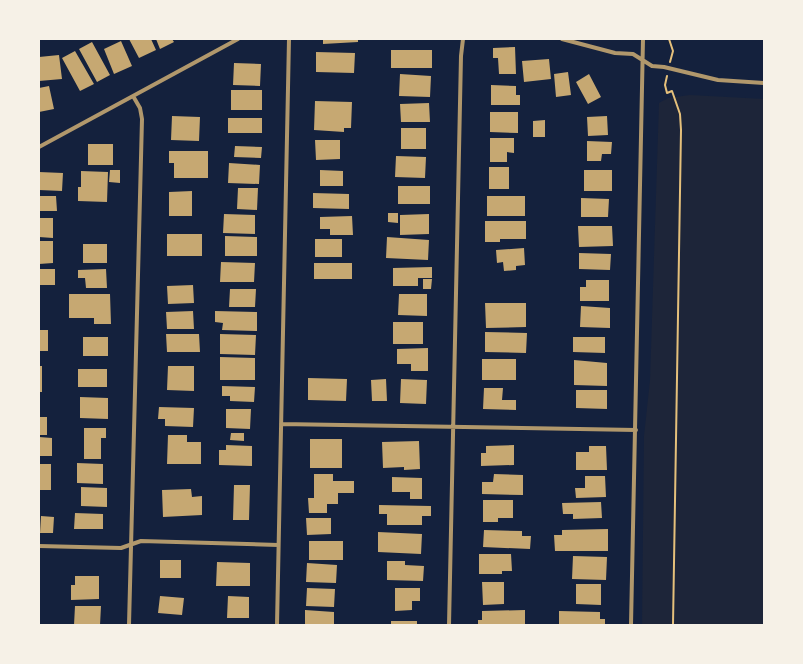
<svg xmlns="http://www.w3.org/2000/svg" width="803" height="664" font-family="'Exo 2',sans-serif">
<style>
.green{fill:#1d2539}
.building{fill:#c6a872}
.lines{fill:none;stroke-linecap:round;stroke-linejoin:round}
.path{stroke:#e5c07b;stroke-width:2}
.minor{stroke:#b1986c;stroke-width:4}
</style>
<rect width="100%" height="100%" fill="#14213d"/>
<path class="green" d="M690,95L764,99V625H642L644,436L650,380L659,103L668,98Z"/>
<path class="building" d="M129,39H151L156,50L139,58Z
M156,39H172L174,42L160,49Z
M323,39H358V42L323,44Z
M121,41L132,66L114,74L104,49Z
M92,42L110,75L97,82L79,49Z
M515,47L516,74H499L498,58H493V48Z
M391,50H432V68H391Z
M75,51L94,84L80,91L62,58Z
M316,52L355,53L354,73L316,72Z
M59,55L62,79L39,81V57Z
M549,59L551,79L524,82L522,61Z
M234,63L261,64L260,86L233,85Z
M568,72L571,95L556,97L554,74Z
M400,74L431,76L430,97L399,96Z
M589,74L601,97L588,104L576,82Z
M491,85L516,86V95H520V105H491Z
M49,86L54,109L39,112V88Z
M231,90H262V110H231Z
M315,101L352,102L351,128H344V132L314,130Z
M429,103L430,122H401L400,104Z
M490,112H518V133L490,132Z
M172,116L200,117L199,141L171,140Z
M607,116L608,135L588,136L587,117Z
M228,118H262V133H228Z
M545,120V137H533V121Z
M401,128H426V149H401Z
M490,138H514V153L507,152V162H490Z
M315,140H340V159L316,160Z
M587,141L612,142L611,154H602L601,161H587Z
M88,144H113V165H88Z
M235,146L262,147L261,158L234,157Z
M169,151H208V178H174V163H169Z
M396,156L426,157L425,178L395,177Z
M229,163L260,165L259,184L228,183Z
M489,167H509V189H489Z
M110,170H120V183L109,182Z
M320,170L343,171V186H320Z
M584,170H612V191H584Z
M81,171L108,172L107,202L78,201V187H81Z
M39,172L63,173L62,191L39,190Z
M398,186H430V204H398Z
M238,188H258L257,210L237,209Z
M192,191V216H169V192Z
M313,193L349,194V209L313,208Z
M39,196H56L57,211H39Z
M487,196H525V216H487Z
M581,198L609,199L608,217H581Z
M388,213H398V223L388,222Z
M224,214L255,215V234L223,233Z
M429,214V234L400,235V215Z
M352,216L353,235H330V229H320V217Z
M39,218H53V238L39,237Z
M485,221H526V239H500V242H485Z
M578,226H612L613,246L579,247Z
M167,234H202V256H167Z
M225,236L257,237V256H225Z
M387,237L429,240L428,260L386,258Z
M315,239H342V257H315Z
M39,241H53V263L39,264Z
M83,244H107V263H83Z
M524,248L525,265L516,266V270L504,271L503,262L497,263L496,250Z
M579,253L611,254L610,270L579,269Z
M221,262L255,263L254,282H220Z
M314,263H352V279H314Z
M432,267V278H418V286H393V268Z
M39,269H55V285H39Z
M106,269L107,288H86L85,278H78V270Z
M423,279H432L431,289H423Z
M586,280H609V301H580V287H586Z
M193,285L194,303L168,304L167,286Z
M230,289H256L255,307H229Z
M69,294H110L111,324H94V318H69Z
M399,294H427V316L398,315Z
M485,303H526V327L486,328Z
M581,306L610,308V328L580,327Z
M193,311L194,329H167L166,312Z
M215,311L257,312V331L222,330L223,323L215,322Z
M393,322H423V344H393Z
M39,330H48V351H39Z
M485,332L527,333L526,353L485,352Z
M166,334H199L200,352H167Z
M220,334L256,335L255,355L220,354Z
M83,337H108V356H83Z
M573,337H605V353L573,352Z
M428,348V371H411V364H397V349Z
M220,357L255,358V380H220Z
M482,359H516V380H482Z
M574,360L607,363V386L574,385Z
M39,366H42V392H39Z
M168,366H194V391L167,390Z
M78,369H107V387H78Z
M308,378L347,379L346,401L308,400Z
M386,379L387,401H372L371,380Z
M401,379L427,380L426,404L400,403Z
M222,386L255,387L254,402L230,401V396H222Z
M484,388H503L502,400H516V410L483,409Z
M576,390H607V409L576,408Z
M80,397L108,398V419L80,418Z
M159,407L194,408L193,427L165,426V419H158Z
M226,409H251L250,429L226,428Z
M39,417H47V435H39Z
M84,428H106V438H101V459H84Z
M231,433H244V441L230,440Z
M168,435H187V442H201V464H167Z
M39,437L52,438V456H39Z
M310,439H342V468H310Z
M419,441L420,469L404,470V467L383,468L382,442Z
M226,445L252,446V466L219,465V450H226Z
M514,445V465L481,466V453H486V446Z
M589,446H606L607,470H576V452H589Z
M77,463L103,464V484L77,483Z
M39,464H51V490H39Z
M314,474H333V481H354V493H338V504H327V513H309L308,498H314Z
M494,474L523,475V495L482,494V482H493Z
M585,476H605L606,497L576,498L575,488H585Z
M392,477L422,478V499H410V492H392Z
M234,485H250L249,520H233Z
M81,487L107,488V507L81,506Z
M191,489L192,497L202,496V515L163,517L162,490Z
M483,500H513V518H498V522H483Z
M601,502L602,518L573,519V514H563L562,503Z
M379,505L431,506V516H422V525H387V514H379Z
M75,513L103,514V529H74Z
M41,516L54,517L53,533H40Z
M306,518H331V534L307,535Z
M608,529V551H555L554,535H562V530Z
M484,530L522,531V536H531L530,549L483,547Z
M378,532L422,534L421,554L378,552Z
M309,541H343V560H309Z
M479,554H511L512,571H502V574H479Z
M573,556L607,557L606,580L572,579Z
M160,560H181V578H160Z
M387,561H405V565L424,566L423,581L387,580Z
M217,562L250,563V586H216Z
M307,563L337,565L336,583L306,582Z
M75,576H99V599L71,600V585H75Z
M482,582H504V604L483,605Z
M576,584H601V605L576,604Z
M307,588L335,589L334,607L306,606Z
M395,588H420V601H412V610L395,611Z
M160,596L184,598L182,615L158,613Z
M228,596L249,597V618H227Z
M75,606H101L100,625H74Z
M305,610L334,612V625H305Z
M525,610V625H478V620H482V611Z
M559,611L600,612V619H605V625H559Z
M391,621H417V625H391Z"/>
<g class="lines">
<path class="path" d="M669,39L673,51L670,62
M667,76L665,85L667,93L672,91L680,114L681,130L673,625"/>
<path class="minor" d="M562,39L615,53L633,54L652,66L664,67L718,80L764,83
M39,147L238,39
M281,424L636,430
M39,546L121,548L141,541L278,545
M129,625L142,119L140,108L133,96
M277,625L289,39
M449,625L461,56L463,39
M631,625L643,39"/>
</g>
<rect width="803" height="664" fill="none" stroke="#f6f1e7" stroke-width="80"/>
</svg>
